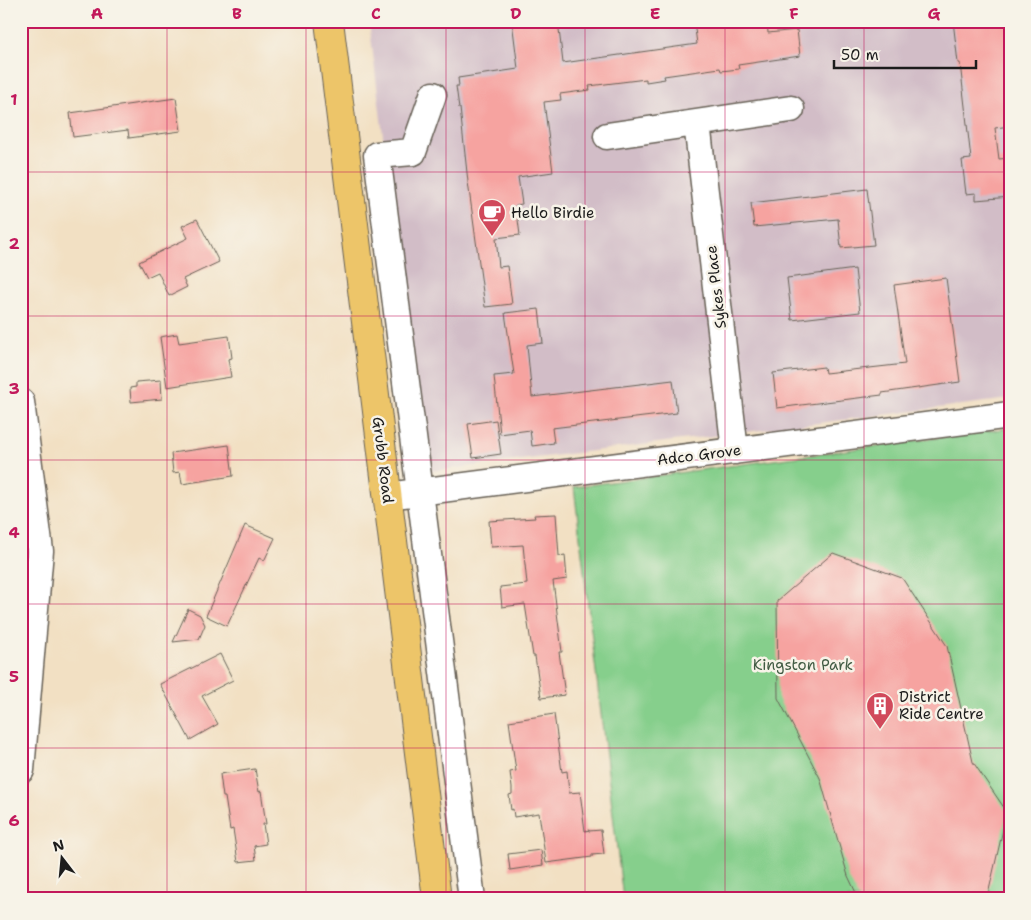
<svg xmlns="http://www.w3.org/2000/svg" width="1031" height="920" font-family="'Shantell Sans',sans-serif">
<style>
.industrial{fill:#d2bdc7}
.green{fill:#86cf8c;stroke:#517654}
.building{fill:#f6a3a0}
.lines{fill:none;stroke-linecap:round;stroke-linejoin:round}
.minor-casing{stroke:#676156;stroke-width:29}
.major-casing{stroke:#676156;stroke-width:30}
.path{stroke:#676156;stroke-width:3;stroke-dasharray:4 4;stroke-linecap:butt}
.minor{stroke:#fff;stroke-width:26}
.major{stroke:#edc569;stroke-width:28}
.grid{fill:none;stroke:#c2185b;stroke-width:1;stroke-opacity:0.55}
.labels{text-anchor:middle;stroke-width:5;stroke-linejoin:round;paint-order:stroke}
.poi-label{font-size:15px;fill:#1c1c1c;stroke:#f7f3e8;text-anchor:start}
.street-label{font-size:15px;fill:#1c1c1c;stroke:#f7f3e8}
.park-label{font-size:15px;fill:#415b43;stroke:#f7f3e8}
.neatline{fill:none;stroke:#c2185b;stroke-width:2}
.grid-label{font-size:16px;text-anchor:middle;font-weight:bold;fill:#c2185b}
</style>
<rect width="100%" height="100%" fill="#f7f3e8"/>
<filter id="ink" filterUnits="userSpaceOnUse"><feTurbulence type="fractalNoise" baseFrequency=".02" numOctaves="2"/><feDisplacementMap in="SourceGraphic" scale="10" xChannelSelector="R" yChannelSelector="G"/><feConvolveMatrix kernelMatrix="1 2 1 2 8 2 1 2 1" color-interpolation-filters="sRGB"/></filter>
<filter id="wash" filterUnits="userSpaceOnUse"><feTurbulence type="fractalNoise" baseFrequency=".0096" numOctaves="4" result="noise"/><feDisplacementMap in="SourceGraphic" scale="20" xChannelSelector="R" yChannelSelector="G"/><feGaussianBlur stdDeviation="1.12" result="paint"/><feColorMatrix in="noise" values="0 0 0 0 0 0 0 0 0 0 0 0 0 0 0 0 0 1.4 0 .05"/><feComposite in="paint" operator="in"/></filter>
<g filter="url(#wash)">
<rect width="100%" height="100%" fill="#f2e0c3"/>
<path class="industrial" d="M369,21H1010V399L424,472Z"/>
<path class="green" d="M1010,428V899H623L574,487Z"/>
<g id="blocks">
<path class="building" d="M512,21H558L563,63L697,44L694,21H767L768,33L797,30L800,56L738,65L739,69L721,71L720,68L664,76L665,79L646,82V79L589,86L590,90L560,94L561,100L544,102L553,172L518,177L522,204L516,205L520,235L496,238L499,267L507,266L512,304L485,307L468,182L460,108H459L456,86H459L458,78L518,69Z
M953,21H1010V126L995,128L999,159L1010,158V197L976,200V193L966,194L962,160L971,159L960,63H958Z
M176,98L181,131L129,138L128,130L73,137L70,113Z
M867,189L874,245L841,248L838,219L754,227L751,203Z
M197,219L219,262L183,279L187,287L169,296L158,272L147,277L139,262L188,238L182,226Z
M855,269L860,312L792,320L787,278Z
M946,278L960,382L882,393V395L777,408L773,373L824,367L825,373L905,364L894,285Z
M539,309L543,343L527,345L532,397L673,380L677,413L552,428L554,443L532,446L530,430L500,434L494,376L514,374L505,313Z
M177,334L179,343L229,336L232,358L228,359L231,377L167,387L160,337Z
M161,380L162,399L131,402L130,388L136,387V382Z
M496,420L501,454L473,458L468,424Z
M229,445L233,476L182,484L180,472L173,473L171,453Z
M556,514L559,556L565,555L567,579L553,581L562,652H559L565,695L541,698L535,656H533L525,604L502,607L500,587L527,584L523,545L491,547L489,521L535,518L534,515Z
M245,525L275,538L264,561L259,558L227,626L206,616Z
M833,553L902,578L947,646L973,762L1007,812L987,899H859L848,876L820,778L778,698L777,601Z
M188,609L200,615L205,625L199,639L173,642Z
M220,654L233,680L202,696L218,724L190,740L160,684Z
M554,714L562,772L567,771L569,793L580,792L585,831L589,830V831L601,830L604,854L592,855V857L546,863L539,813L514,817L513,809L511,810L509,795L512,794V788L510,772L516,771L509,721Z
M255,769L259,792L261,791L266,824H263L266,844L254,846L256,860L238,862L233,829L230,830L225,797H223L220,774Z
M541,850L543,865L510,870L508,854Z"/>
</g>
</g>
<g filter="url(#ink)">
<use href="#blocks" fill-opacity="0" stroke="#676156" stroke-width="1"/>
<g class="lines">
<defs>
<path id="minor" d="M433,95L413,152L377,155L472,899
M697,123L735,451
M607,136L791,109
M21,402L40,551L21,770
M403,494L1010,415"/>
<path id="major" d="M329,21L437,899"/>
</defs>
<use href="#minor" class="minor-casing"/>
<use href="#major" class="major-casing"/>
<path class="path" d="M1007,899L1010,886"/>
<use href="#minor" class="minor"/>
<use href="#major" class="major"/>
</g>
</g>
<path class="grid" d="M167,21V899M306,21V899M446,21V899M585,21V899M725,21V899M864,21V899M21,172H1010M21,316H1010M21,460H1010M21,604H1010M21,748H1010"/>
<defs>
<symbol id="cafe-pin" viewBox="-11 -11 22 30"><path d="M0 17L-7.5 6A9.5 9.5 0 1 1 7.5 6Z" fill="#d1495b" stroke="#f7f3e8"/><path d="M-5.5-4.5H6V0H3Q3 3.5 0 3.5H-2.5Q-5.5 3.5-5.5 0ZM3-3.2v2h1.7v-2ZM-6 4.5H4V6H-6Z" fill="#fff"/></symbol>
<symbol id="building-pin" viewBox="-11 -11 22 30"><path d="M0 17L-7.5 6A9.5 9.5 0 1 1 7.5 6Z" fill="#d1495b" stroke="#f7f3e8"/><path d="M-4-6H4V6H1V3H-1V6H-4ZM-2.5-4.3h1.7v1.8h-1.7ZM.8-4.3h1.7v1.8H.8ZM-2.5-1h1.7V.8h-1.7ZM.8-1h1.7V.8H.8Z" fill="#fff"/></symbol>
</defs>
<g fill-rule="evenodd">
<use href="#cafe-pin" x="476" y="197" width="32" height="43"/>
<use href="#building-pin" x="864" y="690" width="32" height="43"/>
</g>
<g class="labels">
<g class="poi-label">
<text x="511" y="218">Hello Birdie</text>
<text x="899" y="702">District<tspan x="899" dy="17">Ride Centre</tspan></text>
</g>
<g class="street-label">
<text transform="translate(716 287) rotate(-97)" y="5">Sykes Place</text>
<text transform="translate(699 455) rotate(-7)" y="5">Adco Grove</text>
<text transform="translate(383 460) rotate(83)" y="5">Grubb Road</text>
</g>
<g class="park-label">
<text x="803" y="670">Kingston Park</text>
</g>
</g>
<rect width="1031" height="920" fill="none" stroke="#f7f3e8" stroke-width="55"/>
<g transform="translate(62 858) rotate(344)" stroke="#f7f3e8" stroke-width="4" paint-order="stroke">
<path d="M0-4L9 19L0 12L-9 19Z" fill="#1c1c1c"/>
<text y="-8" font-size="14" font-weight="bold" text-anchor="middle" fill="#1c1c1c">N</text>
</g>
<path d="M834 60v8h142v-8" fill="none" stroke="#1c1c1c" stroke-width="2.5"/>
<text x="841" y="60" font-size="15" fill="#1c1c1c" stroke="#f7f3e8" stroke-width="4" paint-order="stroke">50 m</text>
<rect x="28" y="28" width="976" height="864" class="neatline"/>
<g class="grid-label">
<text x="97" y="19">A</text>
<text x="237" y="19">B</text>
<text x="376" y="19">C</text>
<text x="516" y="19">D</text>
<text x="655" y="19">E</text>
<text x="794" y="19">F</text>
<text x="934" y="19">G</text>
<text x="14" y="105">1</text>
<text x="14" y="249">2</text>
<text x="14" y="394">3</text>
<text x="14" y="538">4</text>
<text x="14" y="682">5</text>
<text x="14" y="826">6</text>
</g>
</svg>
